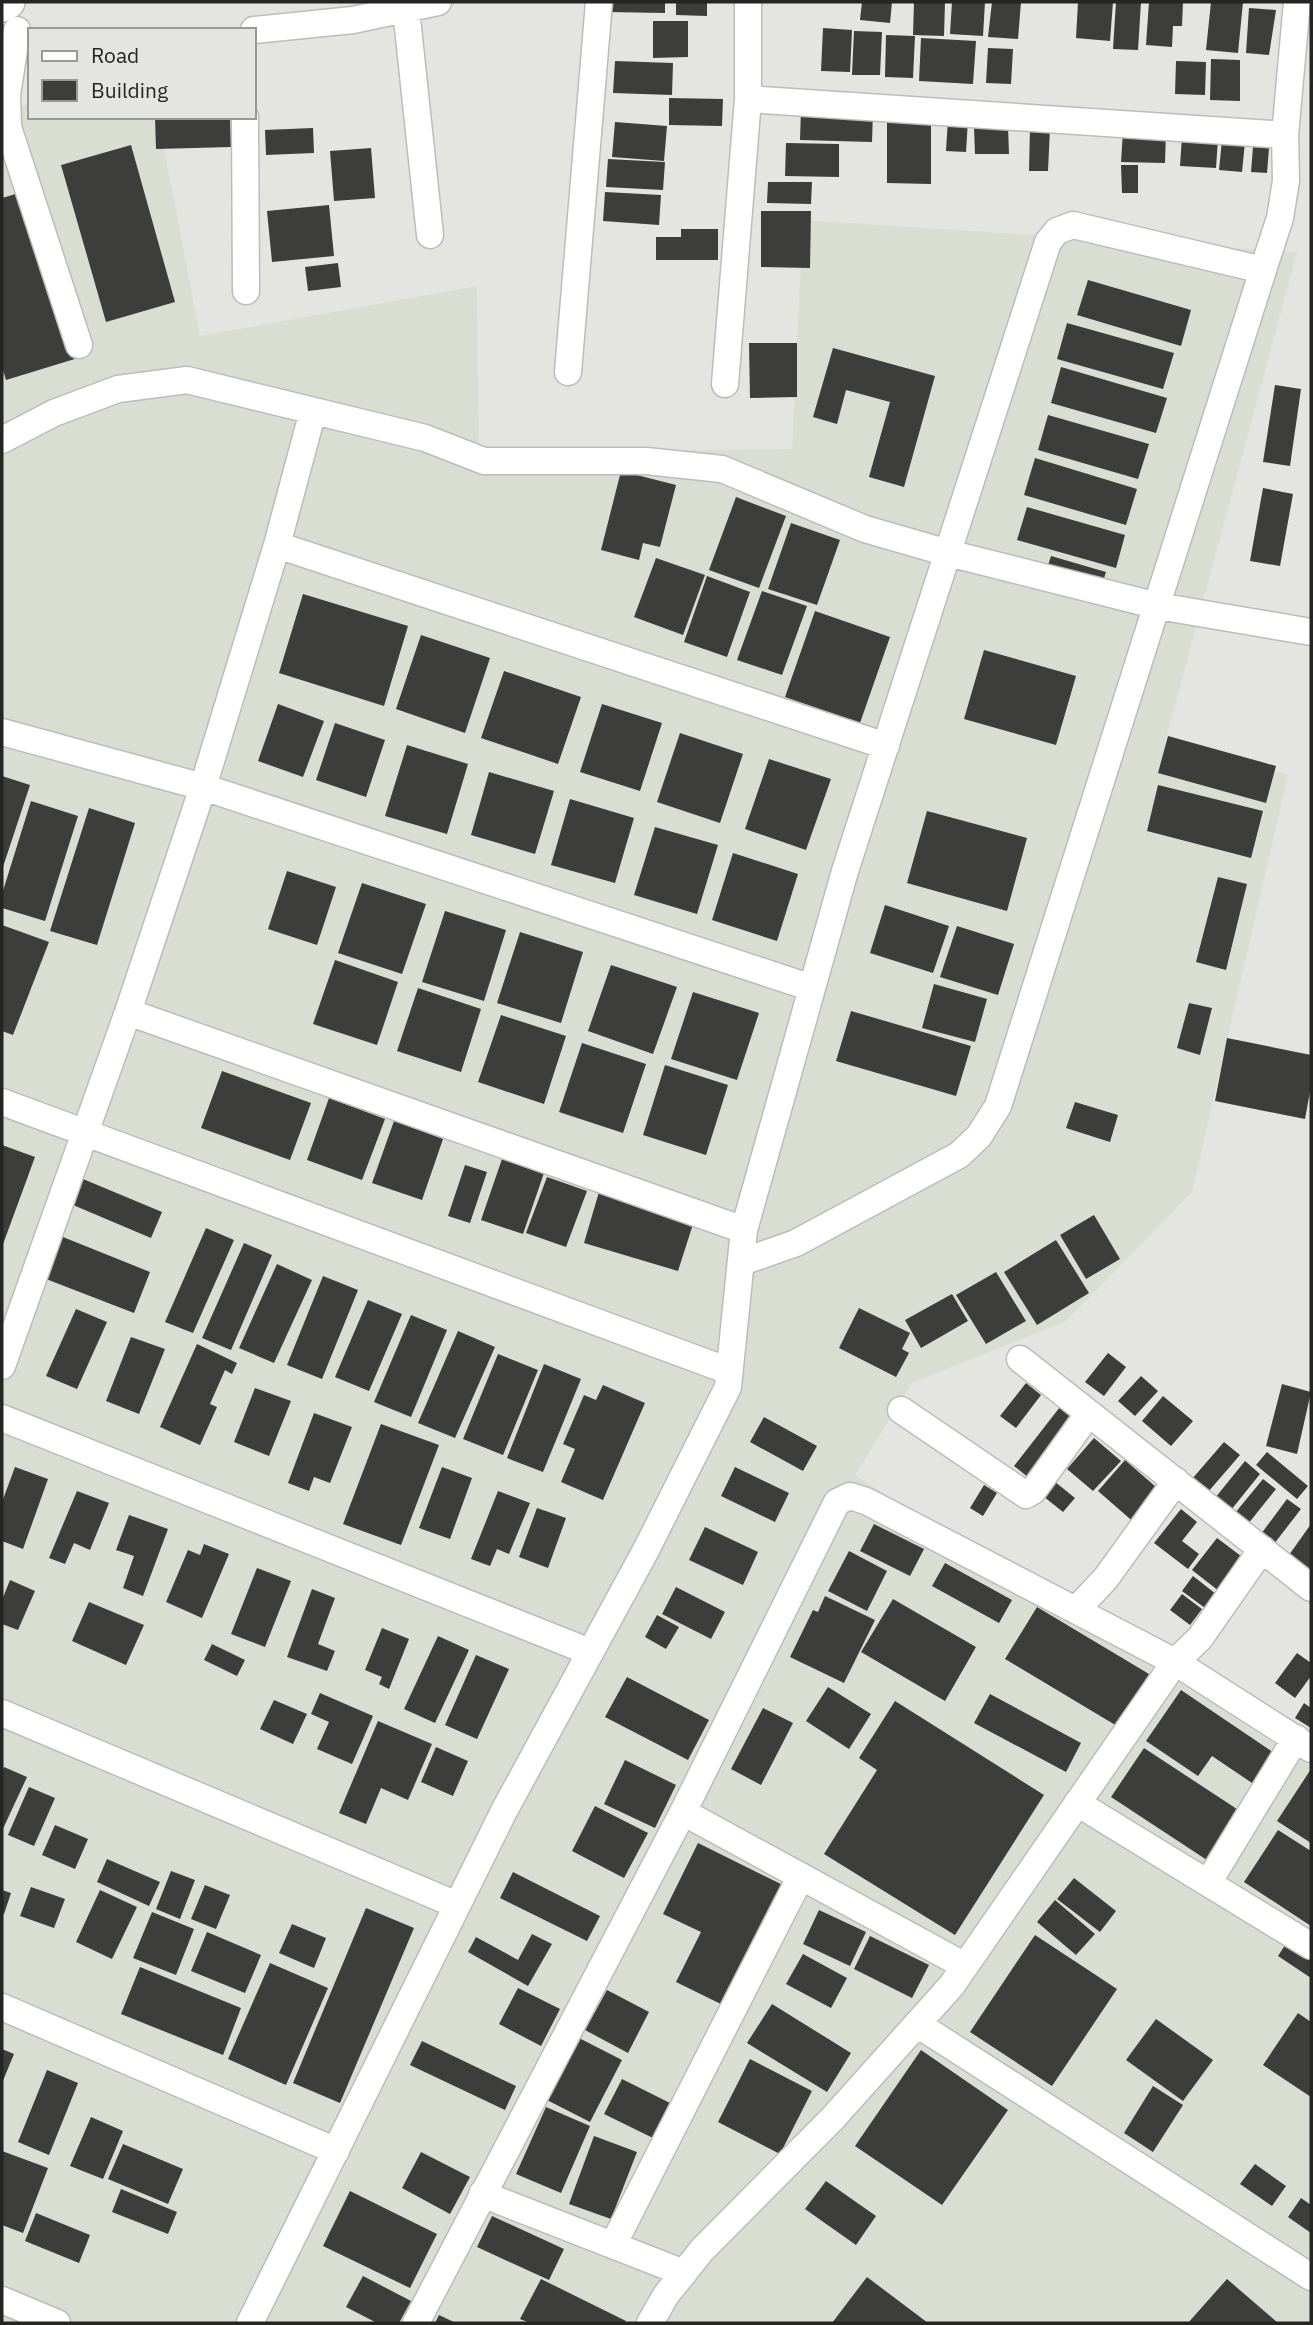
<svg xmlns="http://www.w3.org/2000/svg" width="1313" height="2325" font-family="'IBM Plex Sans',sans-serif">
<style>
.built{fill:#d9ddd2}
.building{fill:#3d3d3b}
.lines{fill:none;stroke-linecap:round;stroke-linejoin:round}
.minor-casing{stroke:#bcbdba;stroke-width:29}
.major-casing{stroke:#bcbdba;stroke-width:36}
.minor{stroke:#fff;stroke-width:26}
.major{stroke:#fff;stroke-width:33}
</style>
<rect width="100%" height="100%" fill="#e4e5e1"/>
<path class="built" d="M30,105V117H158L200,336L477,286L479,453L792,449L803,220L1297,252L1165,742L1288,775L1192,1192L1066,1321L912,1383L855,1475L1311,1767V2323H2V108Z"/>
<path class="building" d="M606,2H665V13L606,12Z
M676,2H707V16L676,15Z
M862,2H892L890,23L860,20Z
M914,2H945L944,36L913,35Z
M952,2H985L983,36L950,34Z
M992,2H1021L1018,39L988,37Z
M1078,2H1113L1110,41L1076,38Z
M1116,2H1141L1138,50L1113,49Z
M1149,2H1183L1182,26H1173L1172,47L1146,45Z
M1211,2H1243L1238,53L1206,50Z
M1249,8L1276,10L1269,55L1246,53Z
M653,21H688V57L653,58Z
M823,28L852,30L850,72L821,71Z
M854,31L882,32L880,75H852Z
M886,35L915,36L913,78L885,77Z
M921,38L976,41L973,84L919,81Z
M988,48L1013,49L1011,84L986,83Z
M1211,59L1240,60V101L1210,100Z
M615,61L673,63L672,95L613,93Z
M1176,61L1206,62L1205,95L1175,94Z
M669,98L723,99L722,126L669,125Z
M801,109L873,111L872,142L800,140Z
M155,117H230L231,147L156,149Z
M948,119L968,120L966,152L946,151Z
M615,122L667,126L664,161L612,157Z
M887,122H931V184L887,183Z
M1008,127L1009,154H975L974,128Z
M1030,127L1050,128L1048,171H1029Z
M313,128L314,153L266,155L265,130Z
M1123,131L1166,132L1165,163L1121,162Z
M1182,137L1218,139L1216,168L1180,166Z
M1222,140L1245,142L1242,172L1219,170Z
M786,143L839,144V177L785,176Z
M131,145L175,302L106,322L61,165Z
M1253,147L1269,148L1267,173L1251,172Z
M371,148L375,198L334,201L330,151Z
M608,159L665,162L663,190L606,187Z
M1121,165H1138V193H1122Z
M768,182H812L811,204L767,203Z
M26,191L78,358L6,380L2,367V198Z
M605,192L661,195L659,225L603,221Z
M329,205L334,256L272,262L267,211Z
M761,211H811L810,268L761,267Z
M681,229H718V260H656V237H681Z
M338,263L341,287L308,291L305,267Z
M1088,280L1191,310L1181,346L1077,315Z
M1067,323L1174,353L1163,389L1057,359Z
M749,343H797V397L750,398Z
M833,348L935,376L904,487L869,477L890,402L846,390L837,424L813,417Z
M1061,367L1167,398L1156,433L1051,403Z
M1275,385L1301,389L1290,466L1263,462Z
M1048,415L1149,444L1138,479L1038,450Z
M1035,458L1137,489L1126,525L1024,495Z
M621,471L676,485L660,547L643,543L639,560L601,550Z
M1263,488L1293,494L1280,566L1250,561Z
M736,497L786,516L759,588L709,570Z
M1027,507L1125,535L1116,568L1017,540Z
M791,523L840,540L817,605L768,589Z
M1051,556L1106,572L1097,601L1042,584Z
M656,558L705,575L683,635L634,617Z
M707,576L750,592L727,657L684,642Z
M762,591L807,606L782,675L737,660Z
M303,594L408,626L384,706L279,673Z
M815,611L890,637L860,723L785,697Z
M421,635L490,658L465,733L396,709Z
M984,650L1076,676L1056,745L964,719Z
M504,671L581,697L558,764L481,738Z
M278,704L324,721L303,777L258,761Z
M602,704L662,723L640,791L580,772Z
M335,723L385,740L366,797L316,780Z
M680,733L743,754L720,823L657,802Z
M1168,736L1276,766L1266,803L1158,773Z
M407,745L468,764L447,834L385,816Z
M769,759L831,779L806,850L745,829Z
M489,772L554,791L535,854L471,835Z
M2,776L30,785L2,870Z
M1158,785L1263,811L1251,858L1147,831Z
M570,799L634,818L615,883L551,865Z
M31,801L78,816L45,921L2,908V894Z
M89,808L135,823L97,945L50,931Z
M927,811L1027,838L1007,911L907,883Z
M655,827L718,845L697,914L634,895Z
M733,853L798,874L777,941L712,920Z
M287,871L336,887L317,945L268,929Z
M1218,877L1247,884L1226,970L1196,962Z
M362,883L426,904L402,974L338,953Z
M885,905L949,926L933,973L870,953Z
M445,911L506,930L484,1001L422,982Z
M2,925L49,942L13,1035L2,1031Z
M957,926L1014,944L998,995L940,977Z
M520,932L583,952L561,1023L497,1003Z
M335,960L398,982L377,1045L313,1024Z
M611,965L677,987L653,1054L588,1031Z
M934,984L987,999L975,1042L922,1028Z
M418,988L481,1009L461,1072L397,1051Z
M693,992L759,1013L737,1080L671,1059Z
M1189,1003L1212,1008L1200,1055L1177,1048Z
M851,1011L971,1046L956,1096L836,1061Z
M501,1015L566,1036L544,1104L478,1082Z
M1227,1038L1311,1055V1086L1305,1119L1215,1101Z
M582,1043L646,1064L623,1133L559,1112Z
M665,1065L728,1085L706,1155L643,1135Z
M222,1071L311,1103L290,1160L201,1128Z
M329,1098L385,1119L362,1180L307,1160Z
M1075,1102L1118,1115L1110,1142L1066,1128Z
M394,1121L443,1139L422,1200L372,1183Z
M2,1145L35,1157L2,1247Z
M502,1159L544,1173L523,1234L481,1220Z
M465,1165L487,1172L470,1223L448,1216Z
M547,1177L587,1191L566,1247L526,1233Z
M83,1179L162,1212L151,1238L73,1205Z
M599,1192L694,1221L678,1271L584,1243Z
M1094,1215L1120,1259L1086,1279L1060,1235Z
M206,1228L234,1240L193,1333L165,1322Z
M63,1237L150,1272L134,1313L46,1279Z
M1056,1240L1089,1293L1037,1325L1004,1272Z
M244,1243L272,1255L231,1350L202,1338Z
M277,1264L312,1280L274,1363L239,1348Z
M996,1272L1026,1321L986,1344L956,1295Z
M323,1276L358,1290L322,1379L287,1365Z
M952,1294L968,1321L921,1348L905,1320Z
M368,1300L402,1314L369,1391L335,1377Z
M859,1308L910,1333L902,1349L909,1353L896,1377L839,1348Z
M76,1309L107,1322L77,1389L46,1376Z
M411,1315L447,1330L411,1417L374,1402Z
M458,1331L495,1347L455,1438L418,1423Z
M131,1337L165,1349L139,1414L106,1401Z
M197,1344L237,1363L232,1374L225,1370L210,1404L217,1407L200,1445L160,1427Z
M1108,1353L1126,1367L1104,1396L1085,1382Z
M498,1354L538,1370L503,1455L463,1439Z
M544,1364L581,1379L543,1472L507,1458Z
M1141,1376L1158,1391L1135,1416L1118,1401Z
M1026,1383L1041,1395L1016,1428L1000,1416Z
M1282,1384L1311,1392L1297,1454L1266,1446Z
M603,1385L645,1403L603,1500L561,1482L575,1449L563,1444L584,1395L596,1400Z
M255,1388L291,1401L269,1456L234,1442Z
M1163,1396L1193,1421L1171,1446L1142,1421Z
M1060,1407L1080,1423L1034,1482L1014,1466Z
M314,1413L352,1427L330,1483L314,1477L309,1491L288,1483Z
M764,1417L817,1446L803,1471L750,1442Z
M381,1424L439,1445L401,1545L343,1524Z
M1094,1438L1121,1461L1093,1491L1067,1469Z
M1224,1442L1240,1455L1208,1492L1192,1479Z
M1267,1452L1308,1486L1297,1499L1256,1465Z
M1125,1460L1164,1494L1137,1525L1098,1491Z
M1245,1461L1260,1474L1231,1510L1215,1498Z
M15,1467L48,1479L23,1549L2,1541V1502Z
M442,1467L472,1478L450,1539L419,1528Z
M735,1467L789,1493L775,1522L721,1496Z
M1263,1479L1276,1489L1248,1524L1235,1513Z
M1054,1481L1075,1498L1063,1512L1043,1496Z
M984,1485L997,1493L983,1516L970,1508Z
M77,1491L109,1503L90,1550L74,1543L65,1564L49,1558Z
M498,1491L530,1503L509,1554L497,1549L490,1566L471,1559Z
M1287,1499L1301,1509L1274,1544L1261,1534Z
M537,1508L566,1518L548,1568L519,1557Z
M1181,1509L1197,1522L1182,1541L1199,1554L1188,1569L1154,1543Z
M129,1515L168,1529L143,1596L123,1588L134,1556L116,1550Z
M874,1524L924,1549L910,1576L860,1551Z
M1311,1524V1571L1289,1555Z
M705,1527L758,1552L743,1585L689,1560Z
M1217,1538L1249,1562L1224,1595L1192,1570Z
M204,1544L229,1554L202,1618L166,1602L188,1550L200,1555Z
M849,1551L887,1571L867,1611L828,1591Z
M945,1563L1012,1600L999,1623L932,1586Z
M257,1568L291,1581L265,1647L231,1634Z
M1193,1576L1216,1594L1205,1608L1182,1591Z
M10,1580L35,1591L18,1630L2,1624V1600Z
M676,1587L725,1612L711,1639L662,1614Z
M312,1589L335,1598L318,1644L335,1651L327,1671L287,1657Z
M1182,1594L1202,1609L1190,1625L1170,1610Z
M825,1596L875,1620L844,1683L790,1657L813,1610L818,1612Z
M893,1599L976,1647L945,1701L861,1652Z
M89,1602L144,1625L126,1665L72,1641Z
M1037,1607L1149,1674L1117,1726L1005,1659Z
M657,1615L679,1627L666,1649L645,1637Z
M382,1628L409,1639L389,1689L379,1684L382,1677L365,1670Z
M438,1636L469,1650L435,1723L404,1709Z
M212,1644L245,1660L237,1676L204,1660Z
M1297,1653L1311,1663V1676L1295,1698L1275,1683Z
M476,1655L509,1669L477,1739L445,1725Z
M627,1677L709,1720L688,1760L605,1717Z
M828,1687L871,1714L849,1749L806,1721Z
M1181,1690L1280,1757L1258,1787L1212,1756L1198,1776L1146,1741Z
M320,1693L373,1716L352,1764L317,1749L329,1722L311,1714Z
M990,1694L1081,1743L1066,1772L974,1723Z
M274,1700L307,1714L293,1744L260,1729Z
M895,1701L1044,1795L955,1935L824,1854L877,1770L859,1758Z
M1304,1703L1311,1708V1728L1295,1718Z
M763,1708L793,1723L761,1785L731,1769Z
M378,1721L432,1744L408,1800L381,1788L366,1824L339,1813Z
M436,1747L468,1761L453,1796L421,1782Z
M1144,1748L1246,1815L1213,1864L1111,1797Z
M625,1760L676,1785L655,1828L604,1804Z
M4,1767L27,1777L2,1831V1772Z
M1311,1769V1843L1277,1821Z
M29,1787L55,1798L34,1846L8,1835Z
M595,1806L648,1833L624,1878L572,1851Z
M55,1825L88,1839L75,1869L42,1855Z
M1278,1830L1311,1851V1926L1244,1882Z
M698,1843L789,1888L729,2008L676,1982L701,1932L663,1914Z
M107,1859L160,1882L149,1906L97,1882Z
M171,1871L195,1880L180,1919L156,1909Z
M513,1872L600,1916L587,1941L500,1898Z
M1074,1878L1116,1911L1100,1932L1057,1899Z
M205,1885L230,1895L216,1929L191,1919Z
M31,1887L65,1899L54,1928L20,1916Z
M2,1890L11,1893L4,1914L2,1913Z
M100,1890L137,1907L112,1959L76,1942Z
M1055,1900L1095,1934L1076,1955L1037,1922Z
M366,1908L414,1928L340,2103L293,2083Z
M819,1910L866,1932L850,1966L803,1944Z
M152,1912L194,1929L176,1975L133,1958Z
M292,1924L326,1938L314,1968L279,1953Z
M207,1932L261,1955L245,1993L191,1971Z
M532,1934L552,1944L528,1986L468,1952L476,1937L518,1960Z
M1035,1935L1117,1989L1052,2086L970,2032Z
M870,1936L929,1965L912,1998L854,1969Z
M1289,1939L1311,1954V1978L1278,1956Z
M803,1954L847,1978L831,2008L786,1984Z
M270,1963L328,1988L286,2085L228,2059Z
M140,1967L241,2008L223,2055L121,2014Z
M518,1988L560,2009L541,2046L499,2024Z
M607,1990L649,2012L628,2053L585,2030Z
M772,2004L851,2053L827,2092L747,2043Z
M1298,2013L1311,2022V2097L1263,2065Z
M1156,2019L1213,2060L1183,2101L1126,2060Z
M579,2038L622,2060L590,2122L547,2100Z
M422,2041L516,2086L505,2110L410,2065Z
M2,2049L14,2054L2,2083Z
M921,2050L1008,2110L942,2205L855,2146Z
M750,2059L812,2091L780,2154L718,2122Z
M47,2070L78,2083L49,2155L18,2142Z
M622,2079L672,2104L655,2139L604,2114Z
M1153,2086L1183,2105L1153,2152L1124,2133Z
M546,2107L590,2126L561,2193L516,2174Z
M91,2117L123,2131L103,2179L70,2166Z
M594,2136L637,2152L611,2219L569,2204Z
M123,2144L183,2169L168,2204L108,2179Z
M2,2151L48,2168L23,2233L2,2225Z
M421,2152L470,2177L450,2214L402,2188Z
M1255,2164L1286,2186L1272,2206L1240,2184Z
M826,2181L876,2216L856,2245L805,2209Z
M121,2189L177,2212L168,2234L112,2212Z
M350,2191L437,2234L410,2288L323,2246Z
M1301,2198L1311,2205V2233L1288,2217Z
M36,2213L90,2235L79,2263L25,2241Z
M492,2216L564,2249L549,2280L477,2247Z
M363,2276L411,2301L399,2323H377L346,2307Z
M867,2277L928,2323H832Z
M541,2279L626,2321L624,2323H530L520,2319Z
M1227,2279L1278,2323H1188Z
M439,2315L456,2323H435Z"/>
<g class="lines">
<defs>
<path id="minor" d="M406,9L430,235
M17,30L7,95L8,127L79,345
M254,30L353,20L438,2
M748,99L1285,135
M245,117L246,291
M568,372L599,2
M725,384L748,99V2
M2,440L54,413L118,389L187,380L425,438L484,461H646L722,469L865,529L948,553L1158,606L1311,632
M277,545L886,746
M2,732L203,787L812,988
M128,1012L744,1230
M2,1102L729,1371
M742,1262L796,1243L959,1155L979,1136L998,1106L1263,270
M1020,1359L1311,1588
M2,1366L128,1012L203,787L277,545L313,411
M901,1410L1026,1495L1033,1491L1089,1413
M2,1418L590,1652
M1076,1610L1106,1578L1176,1481
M2,1713L457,1905
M1077,1803L1311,1946
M683,1812L965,1966
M1208,1883L1296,1738
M2,2007L336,2151
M917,2024L1311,2277
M482,2194L684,2273
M613,2245L801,1876
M2,2300L57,2323
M250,2323L504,1811L646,1550L728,1387L744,1230L845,871L1048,242L1057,231L1073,225L1263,270L1280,218L1286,181L1285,135L1297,2
M416,2323L683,1812L837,1502L850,1496L866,1501L1175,1662L1311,1749
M650,2323L666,2295L702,2250L833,2118L952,1985L1175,1662L1200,1638L1262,1549"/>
<path id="major" d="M2,5L8,2"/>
</defs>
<use href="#minor" class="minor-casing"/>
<use href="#major" class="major-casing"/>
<use href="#minor" class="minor"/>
<use href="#major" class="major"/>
</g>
<rect width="1313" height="2325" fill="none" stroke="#252624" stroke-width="7"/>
<rect x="28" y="28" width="228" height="91" fill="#e4e5e1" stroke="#989995" stroke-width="2"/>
<rect x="42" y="51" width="35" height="10" fill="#ffffff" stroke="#989995" stroke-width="2"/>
<text x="91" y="63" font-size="21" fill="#252624">Road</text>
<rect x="42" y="80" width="35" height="21" fill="#3d3d3b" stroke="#989995" stroke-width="2"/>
<text x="91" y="98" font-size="21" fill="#252624">Building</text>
</svg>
